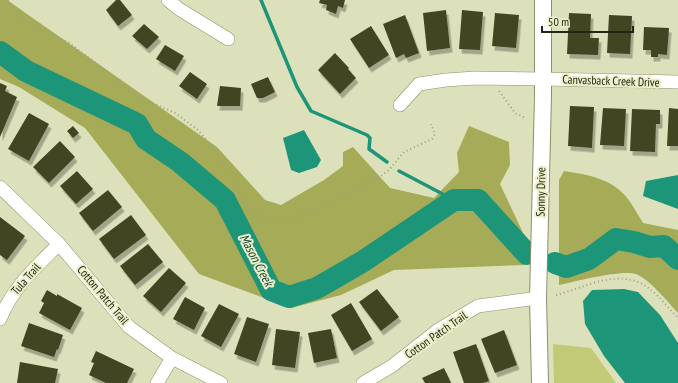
<svg xmlns="http://www.w3.org/2000/svg" width="678" height="383" font-family="'PT Sans Narrow',sans-serif">
<style>
.green{fill:#c3ca77}
.forest{fill:#a5ab57}
.water{fill:#1d9579}
.lines{fill:none;stroke-linecap:round;stroke-linejoin:round}
.stream{stroke:#1d9579;stroke-width:3.5}
.river{stroke:#1d9579;stroke-width:22}
.building{fill:#434524;filter:url(#shadow)}
.minor-casing{stroke:#8c906c;stroke-width:14}
.tertiary-casing{stroke:#8c906c;stroke-width:18}
.path{stroke:#9da082;stroke-width:2;stroke-dasharray:1 3;stroke-linecap:butt}
.minor{stroke:#fff;stroke-width:13}
.tertiary{stroke:#fff;stroke-width:16}
.labels{text-anchor:middle;stroke-width:4;stroke-linejoin:round;paint-order:stroke}
.street-label{font-size:12px;fill:#242516;stroke:#eaefc7}
.water-label{font-size:13px;font-style:italic;fill:#19483b;stroke:#eaefc7}
</style>
<defs>
<filter id="shadow"><feDropShadow dx="2.5" dy="4.5" stdDeviation="0" flood-color="#0004"/></filter>
</defs>
<rect width="100%" height="100%" fill="#dde1bb"/>
<path class="green" d="M553,344L591,348L616,383H554Z"/>
<path class="forest" d="M0,0H7L217,147L265,200L281,205L324,180L343,166V152L353,147L390,188L434,198L459,172L457,153L469,126L509,142L510,165L500,184L525,237L524,265L394,270L341,295L291,308L199,274L85,128L19,87L0,79Z
M564,171C588,175 612,178 628,199C633,206 638,215 643,223L678,230V313C668,302 651,281 638,275C625,268 575,282 559,285V180Z"/>
<path class="water" d="M304,130L321,160L317,167L299,173L291,170L283,138Z
M678,175V209L643,196L646,181Z
M624,289L638,292L660,315L678,343V383H625L604,356L585,324L583,301L592,290Z"/>
<g class="lines">
<path class="stream" d="M261,0L297,87L311,111L367,135L370,138L369,149L387,162
M399,171L454,200"/>
<path class="river" d="M0,52L26,71L137,124L146,139L180,162L225,200L271,290L289,297L317,288L362,262L454,200H478L527,254
M555,263L566,267L589,259L616,239L634,242L650,247L664,246L678,259"/>
</g>
<path class="building" d="M116,0H120L132,15L118,26L106,10Z
M320,0H345L343,8L338,6L336,14L326,10L327,5L319,3Z
M446,10L450,48L427,51L423,13Z
M462,10L483,12L480,50L459,49Z
M495,13L519,15L516,48L492,46Z
M569,13L591,14L590,38H599L598,55L567,54Z
M405,15L419,53L406,58L404,54L396,58L383,24Z
M609,15L632,16L630,54L607,53Z
M144,24L159,37L147,49L132,36Z
M371,26L389,55L369,68L350,39Z
M644,27L669,28L667,55L658,54V57H651V50H643Z
M165,45L184,56L175,71L156,59Z
M335,53L349,68L348,69L356,78L340,94L318,70Z
M190,72L207,84L197,99L179,86Z
M268,77L275,92L263,98H257L251,84Z
M0,83L7,86L5,91L17,97L0,137Z
M220,86L241,88L240,106H217Z
M570,106L594,107L592,148L568,146Z
M603,108L626,109L624,146L600,145Z
M669,108L678,109V146H667Z
M632,109L660,110V124H656L655,152L630,151Z
M29,113L49,124L29,161L8,149Z
M73,126L79,133L73,138L67,131Z
M60,141L75,157L49,183L33,167Z
M77,171L93,189L76,204L60,186Z
M108,190L122,207L93,231L79,213Z
M131,215L146,235L114,259L99,239Z
M0,217L25,236L7,260L0,255Z
M148,244L163,262L135,285L120,266Z
M169,268L186,283L161,312L143,296Z
M377,289L399,317L381,331L359,302Z
M47,290L57,296V294L82,308L70,330L39,313L44,303L41,301Z
M185,297L205,308L194,330L173,319Z
M351,303L372,339L352,351L331,315Z
M219,304L239,314L221,347L201,336Z
M247,317L269,324L256,362L234,354Z
M29,323L63,335L58,350L57,349L54,357L21,346Z
M276,329L300,332L295,368L272,365Z
M331,329L337,358L314,363L308,333Z
M504,330L517,365L495,373L481,339Z
M476,344L489,381L483,383H464L453,352Z
M96,351L134,369L127,383H106L89,375L94,363L91,362Z
M20,362L58,369L55,383H17Z
M444,368L451,383H425L422,378Z"/>
<g class="lines">
<defs>
<path id="minor" d="M168,0L179,9L228,39
M400,105L419,84L446,80L475,78L543,79L678,82
M0,187L59,244L129,327L172,358L221,383
M0,319C13,287 35,268 59,244
M157,383L172,358
M363,383L392,366L438,330L478,306L538,298"/>
<path id="tertiary" d="M540,383L538,298L543,96V0"/>
</defs>
<use href="#minor" class="minor-casing"/>
<use href="#tertiary" class="tertiary-casing"/>
<path class="path" d="M8,0L23,20L30,25L52,34L69,43L108,72L129,91L139,97L175,113L198,130L218,154L247,207C265,225 297,220 317,210C327,206 335,199 345,195C356,188 369,182 381,176L389,170L404,152L432,139L435,134L431,124
M499,91L515,113L526,118
M556,295C584,288 619,267 647,287C659,295 668,308 678,318"/>
<use href="#minor" class="minor"/>
<use href="#tertiary" class="tertiary"/>
</g>
<g class="labels">
<g class="street-label">
<text transform="translate(611 81) rotate(2)" y="4">Canvasback Creek Drive</text>
<text transform="translate(541 192) rotate(-89)" y="4">Sonny Drive</text>
<text transform="translate(26 279) rotate(-49)" y="4">Tula Trail</text>
<text transform="translate(103 295) rotate(50)" y="4">Cotton Patch Trail</text>
<text transform="translate(436 335) rotate(-35)" y="4">Cotton Patch Trail</text>
</g>
<g class="water-label">
<text transform="translate(257 260) rotate(62)" y="5">Mason Creek</text>
</g>
</g>
<path d="M542 26v6h91v-6" fill="none" stroke="#242516" stroke-width="2"/>
<text x="548" y="26" font-size="12" fill="#242516" stroke="#eaefc7" stroke-width="3" paint-order="stroke">50 m</text>
</svg>
